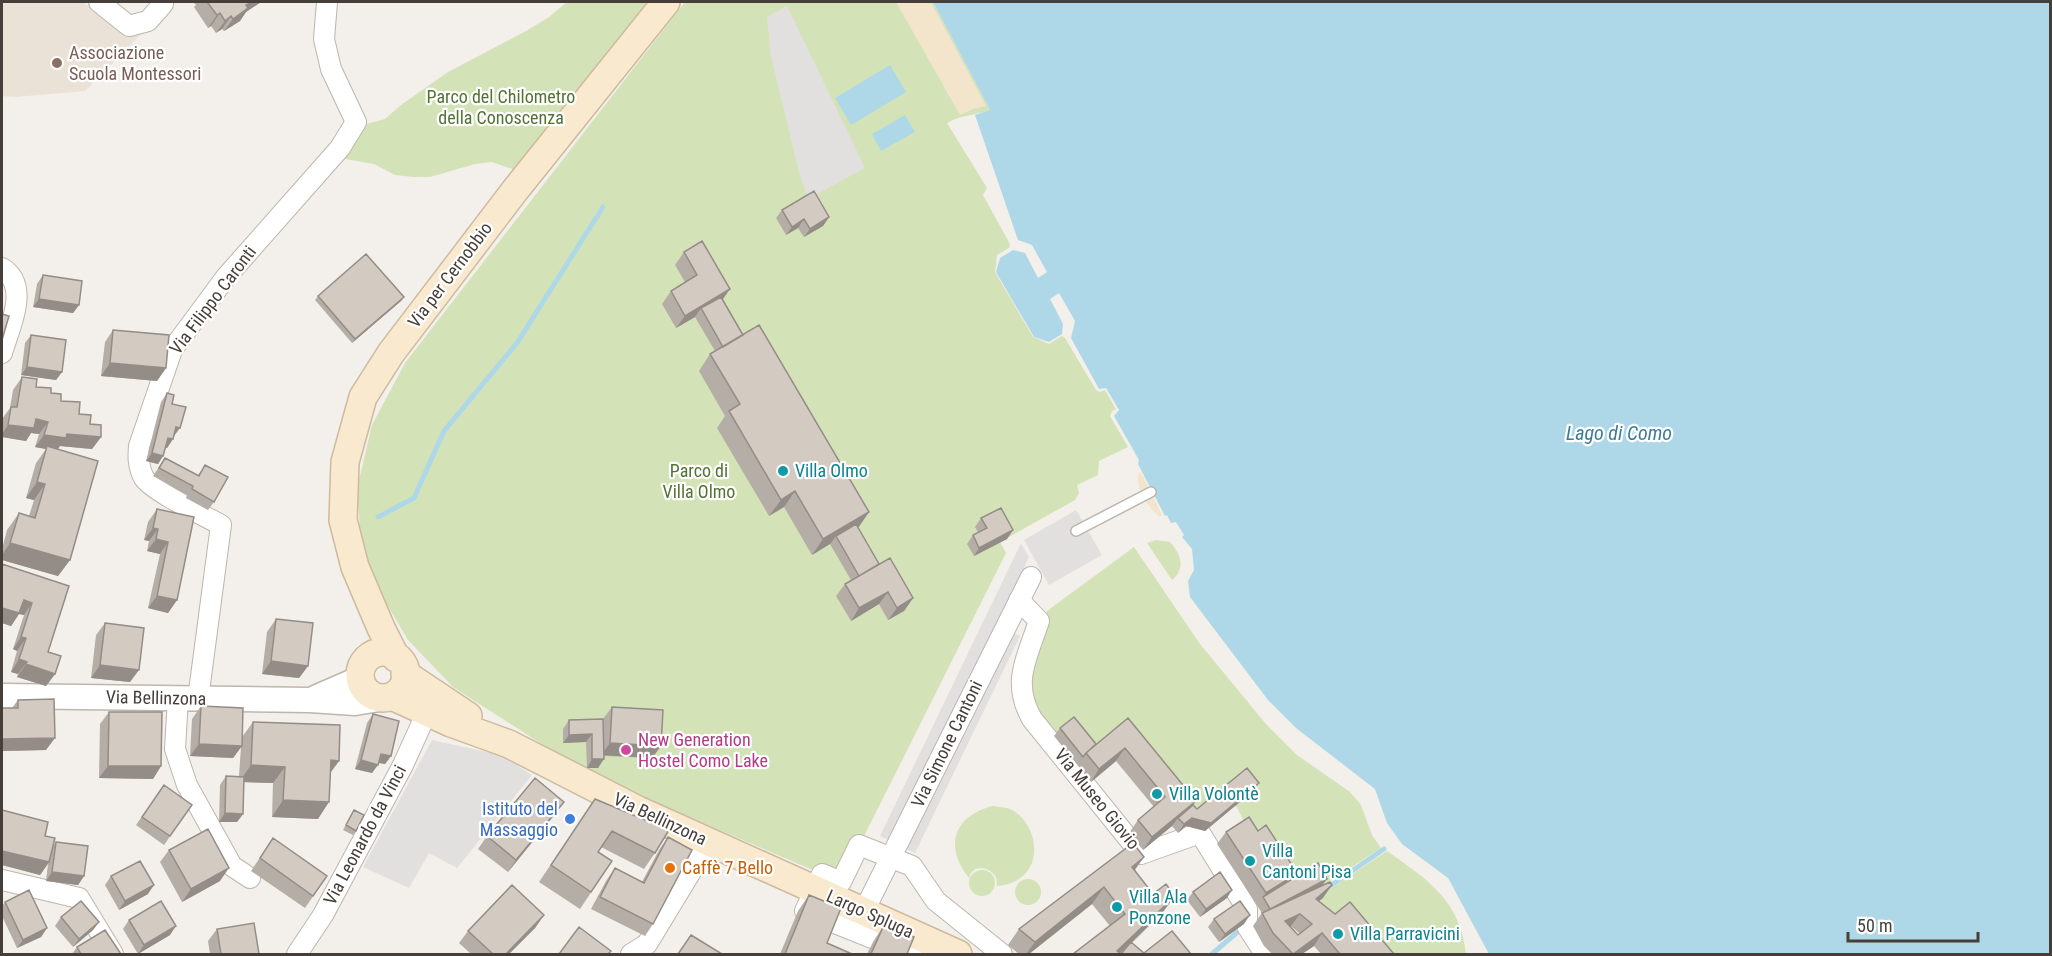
<svg xmlns="http://www.w3.org/2000/svg" width="2052" height="956" font-family="'Roboto Condensed',sans-serif">
<style>
.education{fill:#eae2d6}
.green{fill:#d4e2b8}
.sand{fill:#f2e5cb}
.parking{fill:#e2e0de}
.water{fill:#aed8e8}
.lines{fill:none;stroke-linecap:round;stroke-linejoin:round}
.stream{stroke:#aed8e8;stroke-width:5}
.service-casing{stroke:#bdb6ad;stroke-width:12}
.minor-casing{stroke:#bdb6ad;stroke-width:22}
.tertiary-casing{stroke:#bdb6ad;stroke-width:27}
.secondary-casing{stroke:#cdbb9f;stroke-width:30}
.service{stroke:#fff;stroke-width:9}
.minor{stroke:#fff;stroke-width:20}
.tertiary{stroke:#fff;stroke-width:24}
.secondary{stroke:#f9e9ce;stroke-width:27}
.wall{fill:#b5aea6;fill-rule:evenodd}
.shaded-wall{fill:#948d87}
.building{fill:#d3cac1;stroke:#948d87;stroke-width:1.5;fill-rule:evenodd}
.education-dot{fill:#8d6e63;stroke:#fff;stroke-width:2}
.culture-dot{fill:#0f9aa8;stroke:#fff;stroke-width:2}
.hotel-dot{fill:#d1479c;stroke:#fff;stroke-width:2}
.shop-dot{fill:#3f7fe0;stroke:#fff;stroke-width:2}
.food-dot{fill:#e8710a;stroke:#fff;stroke-width:2}
.labels{text-anchor:middle;stroke-width:4.5;stroke-linejoin:round;paint-order:stroke}
.education-label{font-size:18px;fill:#785e54;stroke:#fff;text-anchor:start}
.park-label{font-size:18px;fill:#527232;stroke:#fff}
.street-label{font-size:18px;fill:#463f39;stroke:#fff}
.culture-label{font-size:18px;fill:#0d838f;stroke:#fff;text-anchor:start}
.hotel-label{font-size:18px;fill:#b23c85;stroke:#fff;text-anchor:start}
.shop-label{font-size:18px;fill:#366cbe;stroke:#fff;text-anchor:end}
.food-label{font-size:18px;fill:#c56008;stroke:#fff;text-anchor:start}
.water-label{font-size:20px;font-style:italic;fill:#3a7b97;stroke:#fff}
</style>
<rect width="100%" height="100%" fill="#f3efea"/>
<path class="education" d="M2,2H83L125,35L141,34L85,91L15,97L2,96Z"/>
<path class="green" d="M567,2H658L515,170L492,162L475,164L430,177H413L395,175L374,164L340,158L363,125L385,119L401,105L448,72L528,30L549,17Z
M685,2H933L990,110C974,116 963,114 947,123L987,188L983,195L1010,244L1009,248L997,255L995,272L1033,337L1049,344L1062,336L1065,338L1096,390L1100,392L1105,390L1116,409L1112,411L1110,416L1128,447L1099,461L1098,475L1077,485L1079,493L1075,500L1000,542L1006,553L841,882L661,805L565,759L453,687L408,640L382,596L361,542L357,489L372,425L405,363Z
M1156,540L1170,542C1181,554 1186,568 1172,580L1147,543Z
M1134,547L1200,644L1266,724L1297,755L1350,792L1361,805L1372,835L1381,848L1321,887L1281,890L1236,806L1191,818L1119,731L1091,754L1054,736L1036,714L1026,679L1047,611Z
M992,806C998,807 1005,807 1010,809C1039,823 1045,871 1011,883C1006,885 1001,885 997,886L996,877C988,866 973,864 969,878C944,846 953,817 992,806Z
M1387,851C1428,880 1460,900 1466,954H1375L1326,927L1307,911L1323,898L1321,895Z
M969 883a13 13 0 1 1 26 0a13 13 0 1 1-26 0Z
M1015 892a13 13 0 1 1 26 0a13 13 0 1 1-26 0Z"/>
<path class="sand" d="M896,2H931L986,106L973,109L960,115Z
M1141,472L1162,515L1159,517C1148,505 1137,494 1138,476Z"/>
<path class="parking" d="M787,6L865,168L808,199L798,168L771,56L767,17Z
M1076,510L1102,555L1049,585L1024,540Z
M1021,543L1029,557L997,625L1020,636L915,853L880,836Z
M432,740L501,755L532,775L457,868L429,853L409,888L363,867Z"/>
<path class="water" d="M933,2H2050V954H1489L1448,878L1402,844L1387,823L1375,789L1296,728L1268,700L1190,597L1188,581L1194,570L1192,549L1182,537L1184,535L1176,522L1171,523L1167,515L1165,516L1138,464L1139,460L1114,416L1119,410L1106,388L1099,389L1071,338L1075,321L1059,293L1050,299L1063,324L1062,334L1049,342L1034,337L996,272L1000,258L1013,250L1025,253L1038,278L1047,272L1032,245L1018,240L975,115L990,110Z
M890,65L906,92L851,125L835,98Z
M905,115L915,132L881,151L872,134Z"/>
<g class="lines">
<path class="stream" d="M378,517L414,498L444,431L517,343L603,207
M1327,888L1384,849
M1212,954L1242,928"/>
<defs>
<path id="service" d="M1076,531L1151,492"/>
<path id="minor" d="M99,2L129,26L148,21L163,4
M2,268C31,286 9,328 2,353
M1019,600L1039,621C1027,658 1011,682 1032,719L1141,854L1200,833L1247,909V926L1265,954
M178,698L175,749L187,785L232,866L250,878
M198,699L221,525C203,515 154,492 144,478C138,467 138,457 139,446L172,350L226,277L340,148L356,122L331,69L324,39L327,2
M2,880L79,898L113,954
M864,911L1031,577
M297,954L323,915L403,765L427,712
M631,954L647,944L709,842
M912,954L805,911L822,874L841,882L859,845L912,866L936,901L1002,954"/>
<path id="tertiary" d="M2,696L310,700L355,703L385,698
M315,698L354,681L360,675"/>
<path id="secondary" d="M360 675a23 23 0 1 1 46 0a23 23 0 1 1-46 0Z
M396,658L381,628L355,567L343,520L345,462L363,397L391,353L516,189L666,2
M405,674L468,716
M392,696L451,723L509,744L638,810L958,954"/>
</defs>
<use href="#service" class="service-casing"/>
<use href="#minor" class="minor-casing"/>
<use href="#tertiary" class="tertiary-casing"/>
<use href="#secondary" class="secondary-casing"/>
<use href="#service" class="service"/>
<use href="#minor" class="minor"/>
<use href="#tertiary" class="tertiary"/>
<use href="#secondary" class="secondary"/>
</g>
<path class="wall" d="M193,2H261L246,12L240,21L224,31L222,29L216,33L211,26L208,28L194,7L196,5Z
M782,210L829,217L823,226L804,237L798,228L786,235L776,218Z
M684,252L723,300L743,335L869,512L858,528L879,564L913,598L904,611L888,620L879,604L851,621L836,596L845,584L851,580L830,544L812,555L784,507L769,516L717,428L725,416L699,371L710,354L715,351L695,317L676,328L662,304L671,291L685,282L675,265Z
M43,275L79,305L73,313L33,307L37,284Z
M318,296L404,297L401,301L352,343L315,300Z
M113,330L166,368L157,381L101,376L105,342Z
M31,335L62,372L56,380L21,375L25,343Z
M22,377L36,387L51,393L61,401L90,424L101,437L92,449L60,446L58,449L70,560L58,576L2,560V549L7,530L19,513L29,516L34,500L26,498L36,463L46,449L35,447L39,434L31,433L26,441L2,437V419L10,408L13,390Z
M167,393L172,404L174,436H173V439L167,448L166,447L163,456L158,464L146,461L161,402Z
M165,458L198,475L205,465L214,502L208,510L186,498L187,495L153,476Z
M157,509L194,517L177,600L168,613L148,608L160,554L147,551L149,541L144,540L148,522Z
M981,518L1013,530L1007,539L974,556L967,544L973,535L978,532L975,527Z
M2,564L69,586L48,652L55,674L46,686L17,677L18,674L11,672L17,651L13,649L24,615L19,614L11,626L2,623Z
M276,619L308,666L299,678L262,674L267,632Z
M105,623L130,682L91,678L96,635Z
M18,700L46,750L2,751V708H12Z
M201,706L242,737L253,722L339,761L331,772L318,819L272,817L273,783L244,782L243,814L237,822H219L220,785L226,776H239L241,747L233,758L190,756L192,719Z
M612,707L661,746L652,758L604,756L598,768H587L586,742L563,743V729L569,720L603,719Z
M109,712L161,766L153,779L99,778L100,724Z
M373,714L391,756L385,764L378,763L372,773L355,769L367,723Z
M1128,718L1197,809L1253,791L1205,831L1186,826L1178,833L1172,826L1143,850L1129,833L1138,820L1154,807L1116,761L1091,782L1054,736L1060,728L1096,744Z
M164,785L192,805L164,845L136,825Z
M595,799L655,853L644,869L601,847L598,852L612,861L580,909L539,882Z
M564,802L555,814L508,872L478,849L487,836Z
M2,810L45,836L53,845L56,842L84,876L78,885L46,881L48,864L40,875L2,865Z
M354,810L356,831L353,835L343,830Z
M1226,832L1287,873L1286,883L1327,879L1322,885L1323,898L1319,901L1335,914L1394,954H1321L1314,946L1302,954H1272L1264,946L1253,926L1262,913L1217,844ZM1291,926L1300,934L1298,935Z
M668,837L653,924L645,936L591,909L606,881L615,868L642,882L659,850Z
M273,838L327,876L305,908L251,871Z
M169,850L220,881L182,902L160,862Z
M1144,857L1135,870L1163,912L1132,943L1144,953L1191,954H1073L1110,926L1092,904L1029,954H1019L1008,945L1019,929Z
M111,876L148,894L119,910L105,885Z
M1193,892L1227,898L1200,917L1187,900Z
M809,895L827,943L852,954H780L798,911Z
M5,902L47,928L41,937L17,948L2,916V906Z
M544,915L535,928L509,954H471L459,943L468,931Z
M61,917L99,922L93,930L73,947L55,926Z
M1214,919L1244,924L1219,942L1208,927Z
M129,920L170,935L138,954L123,929Z
M884,925L907,954H867L873,942Z
M217,929L259,954H210L208,941Z
M77,947L121,954H72Z"/>
<path class="shaded-wall" d="M252,2H261L246,12L240,21L224,31L233,19L246,5Z
M220,13L211,26L208,28L217,15Z
M231,16L222,29L216,33L225,21Z
M829,217L823,226L804,237L810,229Z
M804,219L798,228L786,235L792,227Z
M730,289L721,302L701,308L695,317L676,328L685,316Z
M404,297L401,301L352,343L355,339Z
M39,299L79,305L73,313L33,307Z
M110,363L166,368L157,381L101,376Z
M27,367L62,372L56,380L21,375Z
M36,419L48,422L39,434L31,433L26,441L2,437V434L8,425Z
M176,427L180,428L174,436L170,435Z
M67,434L101,437L92,449L60,446L57,450L47,446L46,449L35,447L44,435Z
M168,438L173,439L167,448L162,447Z
M152,453L163,456L158,464L146,461Z
M37,482L45,484L34,500L26,498Z
M795,491L784,507L769,516L781,500Z
M869,512L858,528L836,536L830,544L812,555L823,539Z
M153,528L158,529L149,541L144,540Z
M1013,530L1007,539L974,556L979,548Z
M156,539L168,542L160,554L147,551Z
M10,543L70,560L58,576L2,560V555Z
M888,592L879,604L851,621L859,608Z
M157,596L177,600L168,613L148,608Z
M913,598L904,611L888,620L897,608Z
M24,600L32,603L24,615L19,614L11,626L2,623V608Z
M21,637L26,638L17,651L13,649Z
M19,659L27,662L18,674L11,672Z
M271,661L308,666L299,678L262,674Z
M26,664L55,674L46,686L17,677Z
M100,665L139,670L130,682L91,678Z
M592,734L586,742L563,743L569,735Z
M55,738L46,750L2,751V739Z
M610,743L661,746L652,758L601,755Z
M199,744L242,746L233,758L190,756Z
M1125,748L1116,761L1091,782L1099,769Z
M381,754L391,756L385,764L375,762Z
M592,759H604L598,768H587Z
M331,760L339,761L327,777Z
M361,760L378,765L372,773L355,769Z
M251,765L285,767L273,783L239,782Z
M108,766H161L153,779L99,778Z
M1259,783L1253,791L1205,831L1186,826L1178,833L1184,824L1192,818Z
M283,800L329,802L318,819L272,817Z
M1196,801L1187,813L1178,818L1172,826L1143,850L1152,837Z
M564,802L555,814L508,872L516,860Z
M225,813L243,814L237,822H219Z
M2,851L49,862L40,875L2,865Z
M1144,857L1132,873V867Z
M1292,865L1284,878L1285,870Z
M229,868L220,881L182,902L191,889Z
M52,872L84,876L78,885L46,881Z
M1290,878L1281,890L1263,897L1266,893Z
M1327,879L1321,887L1270,909Z
M154,885L148,894L119,910L125,901Z
M1332,885L1323,898L1307,911L1316,899Z
M1104,887L1092,904L1029,954H1026L1035,942Z
M1232,890L1227,898L1200,917L1206,909Z
M1175,896L1163,912L1119,954L1117,951Z
M1300,914L1291,926L1276,933L1285,921Z
M544,915L535,928L509,954H506Z
M1250,915L1244,924L1219,942L1225,934Z
M99,922L93,930L73,947L79,939Z
M176,926L170,935L138,954L144,945Z
M47,928L41,937L17,948L23,940Z
M1322,933L1314,946L1302,954H1293Z"/>
<path class="building" d="M207,2H252L246,5L248,8L233,19L231,16L225,21L220,13L217,15Z
M814,191L829,217L810,229L804,219L792,227L782,210Z
M702,241L730,289L685,316L671,291L697,275L684,252Z
M366,254L404,297L355,339L318,296Z
M43,275L82,281L79,305L39,299Z
M721,297L743,335L723,347L701,308Z
M2,314L9,316L2,340Z
M759,325L869,512L823,539L795,491L781,500L729,411L740,404L710,354Z
M113,330L169,335L166,368L110,363Z
M31,335L66,340L62,372L27,367Z
M22,377L37,379L36,387L51,388V393L61,394V401L80,402L79,414L91,415L90,424L101,425V437L67,434L66,438L44,435L48,422L36,419L34,428L8,425L11,407H17Z
M167,393L174,395L172,404L186,407L180,428L176,427L173,439L168,438L163,456L152,453Z
M47,446L98,461L70,560L10,543L19,513L35,518L45,484L37,482Z
M165,458L199,476L205,465L228,477L214,502L192,489L193,486L159,468Z
M1001,508L1013,530L979,548L973,535L987,528L981,518Z
M157,509L194,517L177,600L157,596L168,542L156,539L158,529L153,528Z
M856,524L879,564L859,576L836,536Z
M890,558L913,598L897,608L888,592L859,608L845,584Z
M2,564L69,586L48,652L61,656L55,674L26,664L27,662L19,659L26,638L21,637L32,603L24,600L19,613L2,608Z
M276,619L313,623L308,666L271,661Z
M105,623L144,628L139,670L100,665Z
M54,699L55,738L2,739V708H18V700Z
M201,706L243,708L242,746L199,744Z
M612,707L663,710L661,746L610,743Z
M109,712H162L161,766H108Z
M373,714L399,721L391,756L381,754L378,765L361,760Z
M1074,717L1096,744L1086,753L1083,757L1060,728Z
M1128,718L1196,801L1152,837L1138,820L1165,797L1125,748L1099,769L1086,753Z
M603,719L604,759H592V734L569,735V720Z
M253,722L340,725L339,761L331,760L329,802L283,800L285,767L251,765Z
M1247,768L1259,783L1211,823L1192,818L1184,824L1178,818L1193,805L1197,809Z
M226,776L244,777L243,814L225,813Z
M535,778L564,802L516,860L487,836Z
M164,785L192,805L170,836L142,817Z
M595,799L669,830L655,853L612,831L598,852L612,861L591,892L551,865Z
M2,810L48,822L45,836L55,838L49,862L2,851Z
M354,810L364,815L356,831L346,825Z
M1249,817L1258,831L1266,825L1292,865L1285,870L1290,878L1266,893L1226,832Z
M208,829L229,868L191,889L169,850Z
M668,837L692,850L653,924L600,897L615,868L644,883Z
M273,838L327,876L313,896L260,858Z
M56,842L88,846L84,876L52,872Z
M1133,843L1144,857L1132,867L1153,894L1166,884L1175,896L1117,951L1121,954L1131,942L1145,954H1073L1125,914L1104,887L1035,942L1019,929Z
M140,861L154,885L125,901L111,876Z
M1318,863L1327,879L1270,909L1263,897Z
M1220,872L1232,890L1206,909L1193,892Z
M1330,882L1332,885L1316,899L1335,914L1350,902L1394,954H1340L1322,933L1293,954L1273,933L1262,913ZM1300,914L1312,924L1298,935L1285,921Z
M512,885L544,915L506,954H493L468,931Z
M29,890L47,928L23,940L5,902Z
M809,895L841,908L827,943L852,954H785Z
M81,901L99,922L79,939L61,917Z
M161,901L176,926L144,945L129,920Z
M1240,901L1250,915L1225,934L1214,919Z
M254,923L259,954H221L217,929Z
M884,925L914,937L907,954H871Z
M579,927L611,951L608,954H559Z
M105,930L121,954H81L77,947Z
M1172,931L1191,954H1145L1144,953Z
M691,935L722,954H678Z"/>
<circle class="education-dot" cx="57" cy="63" r="6"/>
<g class="culture-dot">
<circle cx="783" cy="471" r="6"/>
<circle cx="1157" cy="794" r="6"/>
<circle cx="1250" cy="861" r="6"/>
<circle cx="1117" cy="907" r="6"/>
<circle cx="1338" cy="934" r="6"/>
</g>
<circle class="hotel-dot" cx="626" cy="750" r="6"/>
<circle class="shop-dot" cx="570" cy="819" r="6"/>
<circle class="food-dot" cx="670" cy="868" r="6"/>
<g class="labels">
<g class="education-label">
<text x="69" y="59">Associazione<tspan x="69" dy="21">Scuola Montessori</tspan></text>
</g>
<g class="park-label">
<text x="501" y="103">Parco del Chilometro<tspan x="501" dy="21">della Conoscenza</tspan></text>
<text x="699" y="477">Parco di<tspan x="699" dy="21">Villa Olmo</tspan></text>
</g>
<g class="street-label">
<text transform="translate(450 275) rotate(-53)" y="6">Via per Cernobbio</text>
<text transform="translate(213 300) rotate(-53)" y="6">Via Filippo Caronti</text>
<text transform="translate(156 698) rotate(1)" y="6">Via Bellinzona</text>
<text transform="translate(947 744) rotate(-64)" y="6">Via Simone Cantoni</text>
<text transform="translate(1097 799) rotate(51)" y="6">Via Museo Giovio</text>
<text transform="translate(660 819) rotate(25)" y="6">Via Bellinzona</text>
<text transform="translate(365 835) rotate(-62)" y="6">Via Leonardo da Vinci</text>
<text transform="translate(870 914) rotate(24)" y="6">Largo Spluga</text>
</g>
<g class="culture-label">
<text x="795" y="477">Villa Olmo</text>
<text x="1169" y="800">Villa Volontè</text>
<text x="1262" y="857">Villa<tspan x="1262" dy="21">Cantoni Pisa</tspan></text>
<text x="1129" y="903">Villa Ala<tspan x="1129" dy="21">Ponzone</tspan></text>
<text x="1350" y="940">Villa Parravicini</text>
</g>
<g class="hotel-label">
<text x="638" y="746">New Generation<tspan x="638" dy="21">Hostel Como Lake</tspan></text>
</g>
<g class="shop-label">
<text x="558" y="815">Istituto del<tspan x="558" dy="21">Massaggio</tspan></text>
</g>
<g class="food-label">
<text x="682" y="874">Caffè 7 Bello</text>
</g>
<g class="water-label">
<text x="1619" y="440">Lago di Como</text>
</g>
</g>
<rect width="2052" height="956" fill="none" stroke="#463f39" stroke-width="6"/>
<path d="M1848 932v9h130v-9" fill="none" stroke="#463f39" stroke-width="3"/>
<text x="1857" y="932" font-size="18" fill="#463f39" stroke="#ffffff" stroke-width="4.5" paint-order="stroke">50 m</text>
</svg>
